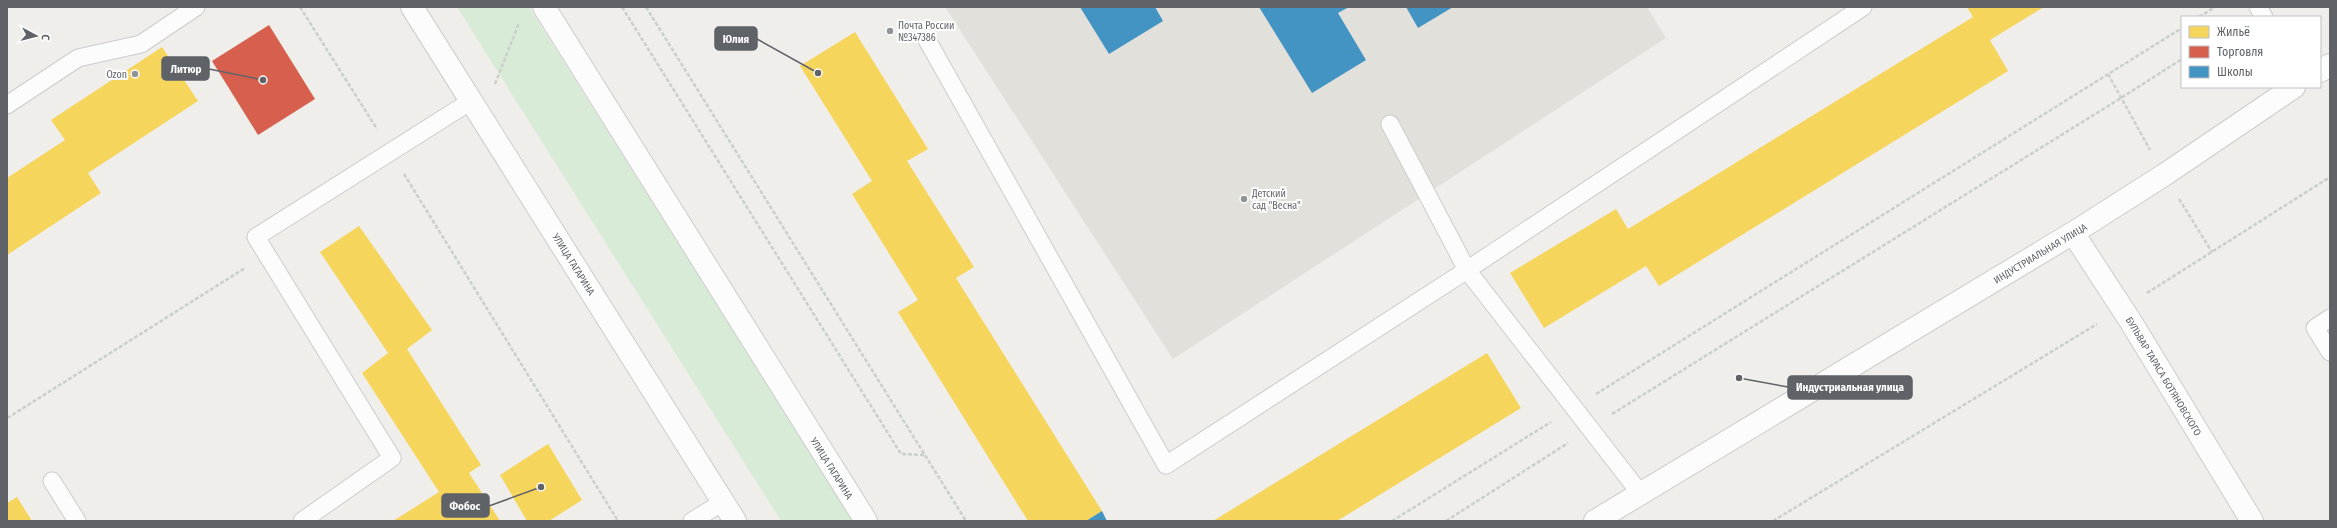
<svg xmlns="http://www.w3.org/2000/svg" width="2337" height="528" font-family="'Fira Sans Condensed',sans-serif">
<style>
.education{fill:#e2e0da}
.green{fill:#d8ebd6}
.homes{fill:#f6d55c}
.shops{fill:#d6604d}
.schools{fill:#4393c3}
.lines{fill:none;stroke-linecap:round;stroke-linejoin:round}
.lane-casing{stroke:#cbcccc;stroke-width:19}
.street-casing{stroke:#cbcccc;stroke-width:24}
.path{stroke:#cacfcc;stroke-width:2.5;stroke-dasharray:4 2;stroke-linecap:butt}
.lane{stroke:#fdfcfc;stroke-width:17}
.street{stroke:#fdfcfc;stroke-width:22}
.poi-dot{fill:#919496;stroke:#fff;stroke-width:1.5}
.labels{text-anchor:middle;stroke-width:4;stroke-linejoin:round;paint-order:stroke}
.poi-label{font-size:10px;fill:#5f6368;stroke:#fff;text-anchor:start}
.street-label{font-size:10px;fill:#5f6368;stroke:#fff}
.leader{fill:none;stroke:#5f6368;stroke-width:1.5}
.callout-dot{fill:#5f6368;stroke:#fff;stroke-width:1.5}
.callout{fill:#5f6368;stroke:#5f6368;stroke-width:1.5}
.callout-label{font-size:11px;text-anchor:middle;font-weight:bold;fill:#fff}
</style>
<rect width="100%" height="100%" fill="#efeeea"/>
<path class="education" d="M945,7H1647L1666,38L1173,359Z"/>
<path class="green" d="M457,7H529L853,521H781Z"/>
<path class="homes" d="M1967,7H2044L1990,40L2008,71L1659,286L1646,266L1544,328L1510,273L1616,209L1628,229L1973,17Z
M855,32L928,149L907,161L974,267L956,278L1102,511L1086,521H1028L898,312L918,300L852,194L872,181L800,66Z
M162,47L198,101L88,173L101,193L7,255V178L65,140L51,120Z
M359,226L432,330L407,349L481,465L469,473L500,521H393L439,492L362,373L388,353L320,252Z
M1487,353L1521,408L1337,521H1213Z
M548,444L582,500L549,521H527L500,475Z
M17,497L32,521H7V503Z"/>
<path class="shops" d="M269,25L315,99L258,135L212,61Z"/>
<path class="schools" d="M1080,7H1155L1163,21L1109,54Z
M1259,7H1349L1338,13L1366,60L1312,93Z
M1406,7H1453L1418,28Z
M1102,511L1107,521H1086Z"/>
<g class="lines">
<defs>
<path id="lane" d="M2258,7L2264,17
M926,38L1166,465L1467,270L1640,493
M7,105L78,58L141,44L196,7
M1390,124L1467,270L1863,7
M2330,318L2315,328L2330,352
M52,481L77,521
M302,521L392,458L256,237L471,101
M692,521L723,502"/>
<path id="street" d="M412,7L735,521
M544,7L866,521
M2320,71L2330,65
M2073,233L2131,322L2252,521
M1595,521L2073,233L2164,175L2294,87"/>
</defs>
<use href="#lane" class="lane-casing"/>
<use href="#street" class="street-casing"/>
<path class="path" d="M300,7L377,129
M622,7L901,454L925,455
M646,7L966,521
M2199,17L2215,7
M2108,74L2150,150
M495,84L519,23
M404,174L618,521
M2179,199L2212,252
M2147,293L2330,177
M1596,394L2182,28
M1612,414L2121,98L2182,59
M7,417H9L245,268
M1392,521L1551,422
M1446,521L1568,443
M1773,521L2097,324"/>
<use href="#lane" class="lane"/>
<use href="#street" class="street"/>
</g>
<g class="poi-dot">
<circle cx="890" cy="31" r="4"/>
<circle cx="135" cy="74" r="4"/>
<circle cx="1244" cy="199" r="4"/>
</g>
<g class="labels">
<g class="poi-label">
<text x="898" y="29">Почта России<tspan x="898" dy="12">№347386</tspan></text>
<text x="127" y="78" text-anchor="end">Ozon</text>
<text x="1252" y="197">Детский<tspan x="1252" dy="12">сад "Весна"</tspan></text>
</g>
<g class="street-label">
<text transform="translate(2040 253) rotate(-31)" y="4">ИНДУСТРИАЛЬНАЯ УЛИЦА</text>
<text transform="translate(574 264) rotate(58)" y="4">УЛИЦА ГАГАРИНА</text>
<text transform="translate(2164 376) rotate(59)" y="4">БУЛЬВАР ТАРАСА БОТЯНОВСКОГО</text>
<text transform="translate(832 468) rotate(58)" y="4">УЛИЦА ГАГАРИНА</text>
</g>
</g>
<path class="leader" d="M818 73L757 39M263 80L209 69M1739 378L1788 387M541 487L489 506"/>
<g class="callout-dot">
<circle cx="818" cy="73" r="4"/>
<circle cx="263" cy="80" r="4"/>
<circle cx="1739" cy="378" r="4"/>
<circle cx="541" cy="487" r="4"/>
</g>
<g class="callout">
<rect x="715" y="27" width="42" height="23" rx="4"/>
<rect x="162" y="57" width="47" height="23" rx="4"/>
<rect x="1788" y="376" width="124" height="23" rx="4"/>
<rect x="442" y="494" width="47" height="23" rx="4"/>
</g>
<g class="callout-label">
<text x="736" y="43">Юлия</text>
<text x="186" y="73">Литюр</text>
<text x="1850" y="391">Индустриальная улица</text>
<text x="465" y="510">Фобос</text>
</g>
<rect width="2337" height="528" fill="none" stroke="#5f6368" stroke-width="16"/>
<rect x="2181" y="16" width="140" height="72" fill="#ffffff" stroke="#bfc1c3"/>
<rect x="2189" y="26" width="20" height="12" fill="#f6d55c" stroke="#bfc1c3"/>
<text x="2217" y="36" font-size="12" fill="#5f6368">Жильё</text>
<rect x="2189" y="46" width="20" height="12" fill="#d6604d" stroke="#bfc1c3"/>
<text x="2217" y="56" font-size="12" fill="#5f6368">Торговля</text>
<rect x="2189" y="66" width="20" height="12" fill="#4393c3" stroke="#bfc1c3"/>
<text x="2217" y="76" font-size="12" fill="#5f6368">Школы</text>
<g transform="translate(36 36) rotate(97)" stroke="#ffffff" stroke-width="3" paint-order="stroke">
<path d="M0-3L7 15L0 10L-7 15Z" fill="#5f6368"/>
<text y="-6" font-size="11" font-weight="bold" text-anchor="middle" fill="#5f6368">С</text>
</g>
</svg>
